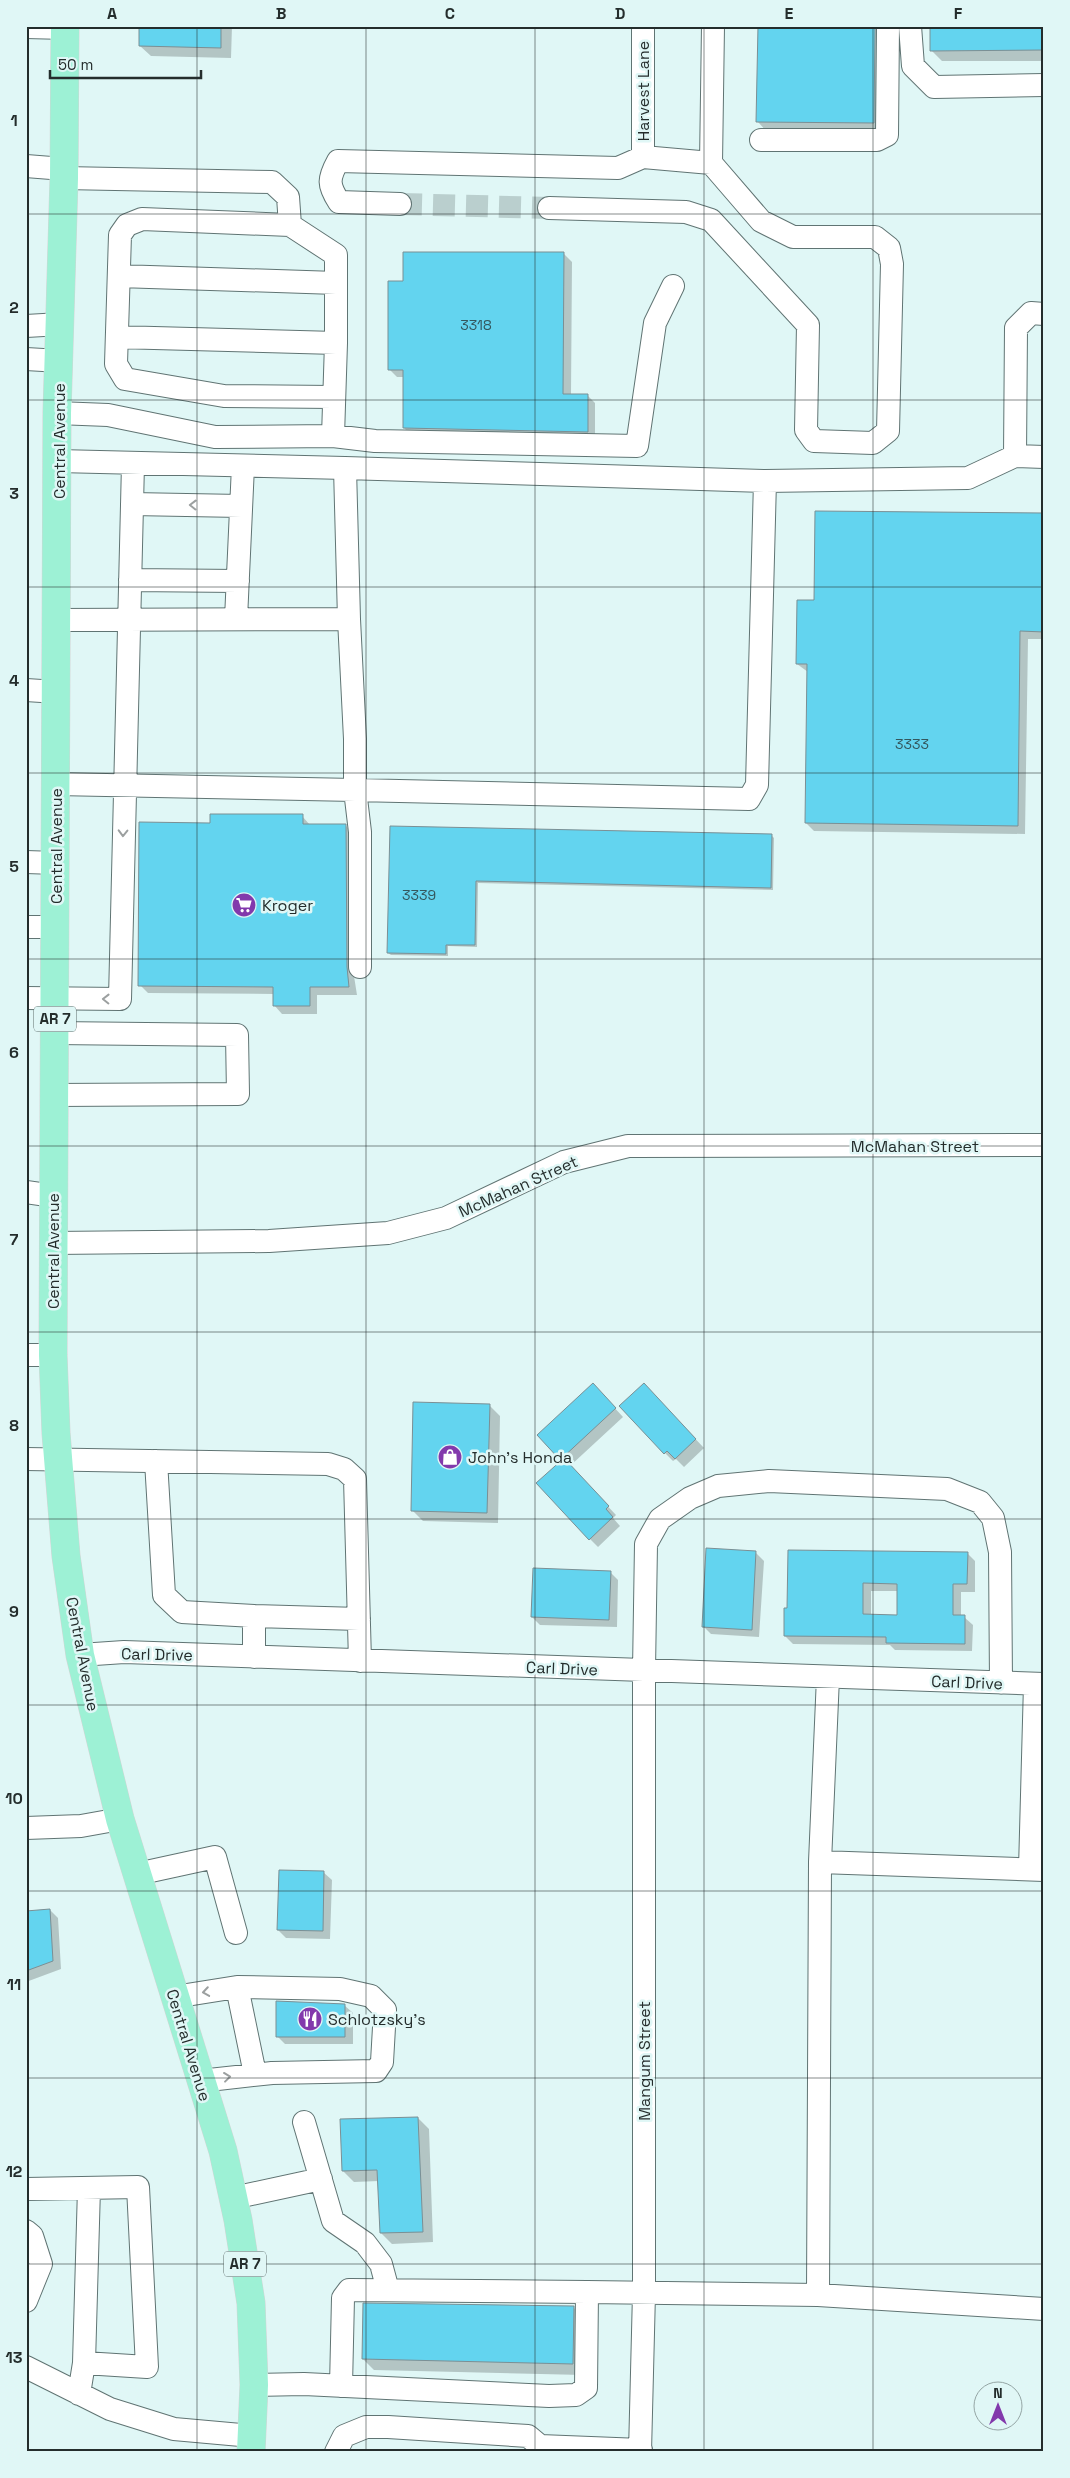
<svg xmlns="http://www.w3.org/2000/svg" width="1070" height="2478" font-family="'Space Grotesk',sans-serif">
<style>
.shadow{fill:#0003;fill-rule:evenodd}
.building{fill:#63d4ef;stroke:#7b8f94;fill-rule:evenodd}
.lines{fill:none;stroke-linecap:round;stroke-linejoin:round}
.minor-tunnel{stroke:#bacfce;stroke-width:22;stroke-dasharray:22 11;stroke-linecap:butt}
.minor-casing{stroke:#607473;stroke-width:24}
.major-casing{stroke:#d3d5d5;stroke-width:29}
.minor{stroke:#fff;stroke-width:22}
.major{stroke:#9df1d5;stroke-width:28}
.oneway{stroke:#9ca0a0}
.grid{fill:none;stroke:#242d2c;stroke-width:1;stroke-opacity:0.55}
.labels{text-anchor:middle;stroke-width:5;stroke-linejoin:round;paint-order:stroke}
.number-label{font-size:14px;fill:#34575d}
.shield{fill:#e0f7f6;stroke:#5c6a69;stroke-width:1}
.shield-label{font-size:15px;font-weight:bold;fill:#242d2c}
.street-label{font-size:16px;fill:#242d2c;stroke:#e0f7f6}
.poi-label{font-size:16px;fill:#242d2c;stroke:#e0f7f6;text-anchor:start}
.neatline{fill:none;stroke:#242d2c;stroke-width:2}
.grid-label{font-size:16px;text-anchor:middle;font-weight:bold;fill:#242d2c}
</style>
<rect width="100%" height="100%" fill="#e0f7f6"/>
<path class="shadow" d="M141,26H232L231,58L151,56L140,46Z
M759,26H891L884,134L768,133L758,122Z
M1044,26V61H942L931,50Z
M564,254L572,262L571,395H587L595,403V440L412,436L404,428V377H397L389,369L405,282Z
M1044,515V639H1028L1025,834L814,831L806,823L808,672L797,664L815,601Z
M302,816L310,825H345L353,833L354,976L357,995H317V1014H282L274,1005V994L148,993L140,985L211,824Z
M391,827L772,836L774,838L773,890L478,883L477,947L448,946V956L391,955L388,953Z
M601,1393L623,1417L570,1466L616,1515L613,1518L620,1526L598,1547L590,1539L562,1460L539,1435Z
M652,1393L704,1448L684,1467L676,1459L673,1461L665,1453Z
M489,1405L500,1416L498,1523L423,1521L412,1510Z
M789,1551L967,1553L975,1561V1592H961V1616L964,1617L973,1625L972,1651L895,1650L890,1645L793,1644L785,1636L789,1609ZM871,1591H898V1616L871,1615Z
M756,1553L764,1561L759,1637L711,1634L703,1626Z
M610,1572L618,1580L617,1627L540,1625L532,1617Z
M323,1872L332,1880L330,1939L286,1938L278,1930Z
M50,1910L58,1918L61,1969L26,1982V1912Z
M344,2005L353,2013V2044H285L277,2036Z
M418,2118L429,2129L433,2242L392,2244L381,2233L379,2181L354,2182L343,2171Z
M573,2307L584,2318L583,2375L374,2370L363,2359Z"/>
<path class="building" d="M139,26H221V48L139,46Z
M758,26H875L874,123L756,122Z
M930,26H1044V50L930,51Z
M403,252H564L563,394H588V432L403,428V370H388V281H403Z
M815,511L1044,513V632L1020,631L1018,826L805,823L807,664H796L797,600H814Z
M210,814H303V824H346L347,967L349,987H310V1006H273V987L138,986L139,822L210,823Z
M390,826L772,834L771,888L476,881L475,945H446V954L387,953Z
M593,1383L616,1408L560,1460L537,1435Z
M644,1383L696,1439L675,1459L667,1451L664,1454L619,1406Z
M413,1402L490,1404L487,1513L411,1511Z
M564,1458L609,1506L606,1509L613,1517L589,1540L536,1483Z
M706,1548L756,1551L752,1630L702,1627Z
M788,1550L968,1552L967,1584H953V1615H965V1644L886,1643V1637L784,1636V1608H787ZM863,1583L897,1584V1615L863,1614Z
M533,1568L611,1571L609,1620L531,1617Z
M279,1870L324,1871L323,1931L277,1930Z
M50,1909L53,1961L26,1971V1911Z
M276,2001L345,2004V2037H276Z
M418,2117L423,2232L380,2233L377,2170L342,2171L340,2119Z
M363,2303L574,2306L573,2364L362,2359Z"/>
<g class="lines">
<path class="minor-tunnel" d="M400,204L549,208"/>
<defs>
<path id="minor" d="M910,26L913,66L934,87L1044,85
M26,27L65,28
M761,140H877L887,135L888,26
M643,157V26
M26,166L64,169
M400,204L339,202C328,185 328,179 338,161L618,168L643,157L711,163
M549,208L686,212L711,220L808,325L806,430L814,441L873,443L888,431L892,264L889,248L875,237H793L761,221L711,163L713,26
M290,225L142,219L127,225L120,235L116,364L125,379L224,396L333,397
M119,276L336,283
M26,326L61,324
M117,337L336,343
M26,359L60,361
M57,413L108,415L215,437L333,436L336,343V255L290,225L288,197L272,182L64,178
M333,436L375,441L637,446L655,323L673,286
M1015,456L1016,328L1031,313L1044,314
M345,468L765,481L757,785L749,799L355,790L360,832V967
M765,481L968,478L1015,456L1044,457
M132,504L241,506
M130,580L238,581
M236,619L243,466
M57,620L349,619
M26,690L57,692
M56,784L355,790V739L349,619L345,468L58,461
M26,862L56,863
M26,927H55
M26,998L120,999L133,464
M54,1095L238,1094L237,1035L55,1033
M26,1192L54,1196
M53,1243L269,1241L388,1233L446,1218L564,1162L628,1146L1044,1145
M26,1355H53
M26,1459L328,1464L344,1469L355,1479L360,1661
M156,1461L164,1595L182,1612L254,1616V1657
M254,1616L359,1619
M80,1655L124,1652L1044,1684
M26,1828L81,1826L120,1819
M820,1862L1044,1870
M1030,1869L1035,1684
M137,1874L215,1857L236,1933
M237,1987L255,2074
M174,1997L237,1987L340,1989L371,1996L385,2010L382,2062L376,2071L272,2073L200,2081
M304,2122L333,2221L365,2243L381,2264L388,2290
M26,2189L138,2187L147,2367L84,2363L79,2394
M233,2198L321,2179
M26,2231L32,2236L41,2264L26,2301
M818,2295L820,1862L828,1677
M84,2363L89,2188
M26,2367L110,2409L174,2429L252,2436
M254,2385L304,2384L549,2396L576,2395L586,2388L587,2292L818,2295L1044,2309
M341,2386L343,2298L349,2290L587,2292
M336,2452L344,2436L366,2427H388L528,2436L540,2446
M539,2452L540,2446L641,2450
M640,2452L644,2293V1670L646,1544L660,1519L690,1498L718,1486L769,1481L947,1489L980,1502L993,1518L1000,1552L1001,1683"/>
<path id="major" d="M65,26L64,178L57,413L53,1355L56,1433L66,1556L80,1655L120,1819L223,2151L238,2220L251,2303L254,2385L251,2452"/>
</defs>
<use href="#minor" class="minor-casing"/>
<use href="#major" class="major-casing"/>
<use href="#minor" class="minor"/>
<use href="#major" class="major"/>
</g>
<defs><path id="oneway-chevron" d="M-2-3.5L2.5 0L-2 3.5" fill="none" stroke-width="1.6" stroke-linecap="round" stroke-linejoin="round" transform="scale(1.25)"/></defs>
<g class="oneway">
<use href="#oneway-chevron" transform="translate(193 505) rotate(-179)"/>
<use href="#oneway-chevron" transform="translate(123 833) rotate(91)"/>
<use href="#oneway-chevron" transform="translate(106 999) rotate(-179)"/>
<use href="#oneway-chevron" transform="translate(206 1992) rotate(171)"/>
<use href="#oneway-chevron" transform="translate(227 2077) rotate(-7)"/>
</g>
<path class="grid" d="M197,26V2452M366,26V2452M535,26V2452M704,26V2452M873,26V2452M26,214H1044M26,400H1044M26,587H1044M26,773H1044M26,959H1044M26,1146H1044M26,1332H1044M26,1519H1044M26,1705H1044M26,1891H1044M26,2078H1044M26,2264H1044"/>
<defs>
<symbol id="supermarket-disc" viewBox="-11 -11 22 22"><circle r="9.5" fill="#8239ac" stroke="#e0f7f6"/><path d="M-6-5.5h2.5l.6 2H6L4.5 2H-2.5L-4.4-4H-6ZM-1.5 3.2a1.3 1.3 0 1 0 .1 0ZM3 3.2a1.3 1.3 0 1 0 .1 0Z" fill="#fff"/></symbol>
<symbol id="shop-disc" viewBox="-11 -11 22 22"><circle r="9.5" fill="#8239ac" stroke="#e0f7f6"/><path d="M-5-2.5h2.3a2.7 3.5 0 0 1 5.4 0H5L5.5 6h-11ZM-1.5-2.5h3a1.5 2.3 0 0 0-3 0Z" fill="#fff"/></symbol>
<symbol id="restaurant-disc" viewBox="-11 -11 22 22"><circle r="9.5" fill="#8239ac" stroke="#e0f7f6"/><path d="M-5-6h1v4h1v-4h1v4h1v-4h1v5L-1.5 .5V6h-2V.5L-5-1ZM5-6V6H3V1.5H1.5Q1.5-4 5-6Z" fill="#fff"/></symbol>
</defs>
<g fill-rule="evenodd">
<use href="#supermarket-disc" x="230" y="891" width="28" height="28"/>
<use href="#shop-disc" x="436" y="1443" width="28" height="28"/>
<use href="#restaurant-disc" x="296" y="2005" width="28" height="28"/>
</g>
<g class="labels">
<g class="number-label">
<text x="476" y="330">3318</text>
<text x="912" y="749">3333</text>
<text x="419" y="900">3339</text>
</g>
<g class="shield">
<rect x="34" y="1006.5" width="42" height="25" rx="4"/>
<rect x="224" y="2251.5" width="42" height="25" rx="4"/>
</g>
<g class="shield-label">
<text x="55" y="1024">AR 7</text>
<text x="245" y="2269">AR 7</text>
</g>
<g class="street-label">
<text transform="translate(643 91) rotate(-90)" y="6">Harvest Lane</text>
<text transform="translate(59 441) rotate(-90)" y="6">Central Avenue</text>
<text transform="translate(56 846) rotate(-90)" y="6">Central Avenue</text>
<text x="915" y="1152">McMahan Street</text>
<text transform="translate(518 1186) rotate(-24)" y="6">McMahan Street</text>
<text transform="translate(53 1251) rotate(-90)" y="6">Central Avenue</text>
<text transform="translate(83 1654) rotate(79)" y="6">Central Avenue</text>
<text transform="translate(157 1654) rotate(1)" y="6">Carl Drive</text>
<text transform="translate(562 1668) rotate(2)" y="6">Carl Drive</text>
<text transform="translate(967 1682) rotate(2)" y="6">Carl Drive</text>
<text transform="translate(189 2045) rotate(73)" y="6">Central Avenue</text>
<text transform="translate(644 2061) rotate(-90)" y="6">Mangum Street</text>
</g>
<g class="poi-label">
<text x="262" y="911">Kroger</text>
<text x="468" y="1463">John's Honda</text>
<text x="328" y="2025">Schlotzsky's</text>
</g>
</g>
<rect width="1070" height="2478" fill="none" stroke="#e0f7f6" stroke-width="55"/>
<g transform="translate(998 2406)"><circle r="24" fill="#e0f7f6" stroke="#95a6a5"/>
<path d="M0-4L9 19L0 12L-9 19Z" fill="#8239ac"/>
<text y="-8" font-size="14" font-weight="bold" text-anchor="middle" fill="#242d2c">N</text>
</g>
<path d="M50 70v8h151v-8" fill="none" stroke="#242d2c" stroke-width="2.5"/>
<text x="58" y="70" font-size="15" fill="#242d2c" stroke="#e0f7f6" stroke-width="4" paint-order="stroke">50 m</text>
<rect x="28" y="28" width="1014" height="2422" class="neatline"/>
<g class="grid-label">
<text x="112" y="19">A</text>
<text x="281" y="19">B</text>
<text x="450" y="19">C</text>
<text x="620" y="19">D</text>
<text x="789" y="19">E</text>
<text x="958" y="19">F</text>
<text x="14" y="126">1</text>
<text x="14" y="313">2</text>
<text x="14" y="499">3</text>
<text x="14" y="686">4</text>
<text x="14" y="872">5</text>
<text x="14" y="1058">6</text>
<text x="14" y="1245">7</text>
<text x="14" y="1431">8</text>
<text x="14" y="1617">9</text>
<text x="14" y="1804">10</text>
<text x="14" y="1990">11</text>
<text x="14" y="2177">12</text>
<text x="14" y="2363">13</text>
</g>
</svg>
